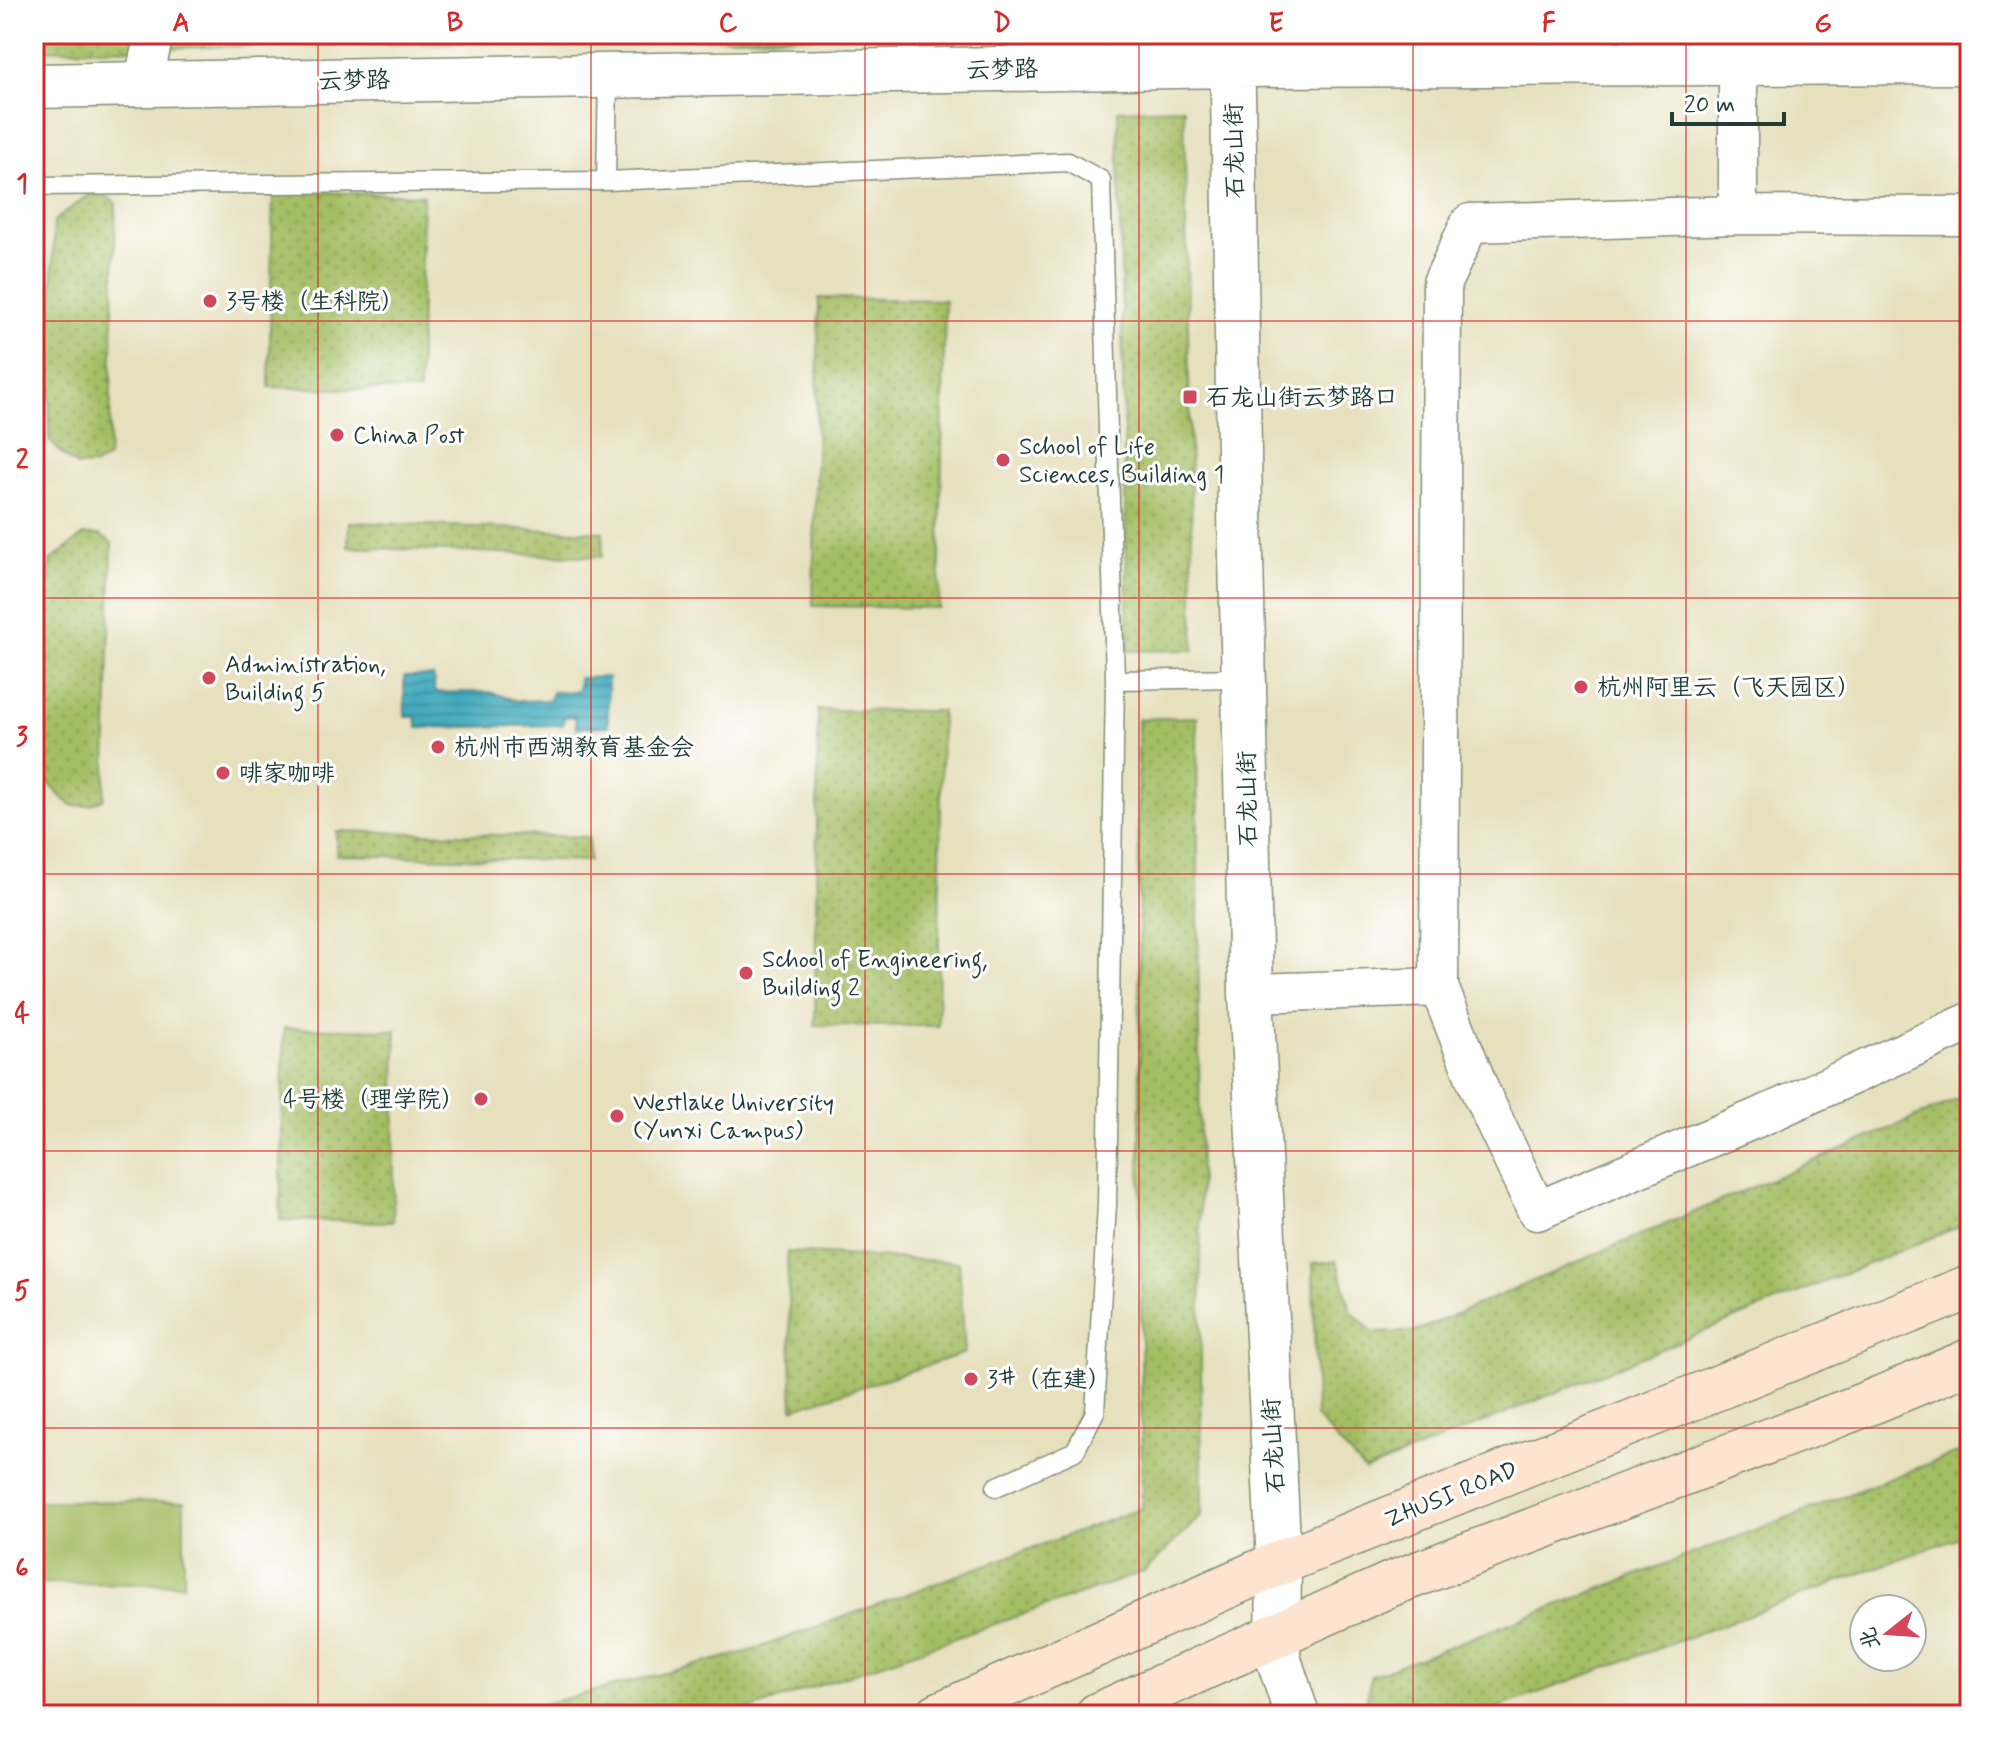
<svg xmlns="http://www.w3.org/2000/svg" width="2004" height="1749" font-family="Mynerve,'LXGW WenKai TC',sans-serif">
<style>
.grass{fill:url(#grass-dots);stroke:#627e4c;stroke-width:2}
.garden{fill:#a4be64;stroke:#627e4c;stroke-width:2}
.water{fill:url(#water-rules);stroke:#2e7378;stroke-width:2}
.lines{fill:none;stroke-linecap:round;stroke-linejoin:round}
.service-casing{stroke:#828e78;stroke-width:21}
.minor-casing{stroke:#828e78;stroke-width:41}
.tertiary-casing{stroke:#828e78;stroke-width:47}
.secondary-casing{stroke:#828e78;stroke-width:47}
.service{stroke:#fff;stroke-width:18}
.minor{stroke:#fff;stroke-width:38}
.tertiary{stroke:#fff;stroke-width:44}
.secondary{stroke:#fde4d0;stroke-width:44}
.grid{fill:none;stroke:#d62828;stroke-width:2;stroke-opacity:0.55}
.poi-dot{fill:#d1495b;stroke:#fff;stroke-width:3}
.labels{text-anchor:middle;stroke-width:6;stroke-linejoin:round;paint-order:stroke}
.street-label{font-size:24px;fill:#1f3d34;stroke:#fff}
.poi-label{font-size:24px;fill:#1f3d34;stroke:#fff;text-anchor:start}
.neatline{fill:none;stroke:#d62828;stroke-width:3}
.grid-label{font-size:26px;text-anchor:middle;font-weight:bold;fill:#d62828}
</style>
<defs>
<pattern id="grass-dots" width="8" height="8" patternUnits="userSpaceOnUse" patternTransform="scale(2)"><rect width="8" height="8" fill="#a4be64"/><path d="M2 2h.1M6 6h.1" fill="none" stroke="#859c53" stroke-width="1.8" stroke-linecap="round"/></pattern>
<pattern id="water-rules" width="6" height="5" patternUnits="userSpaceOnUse" patternTransform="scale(2)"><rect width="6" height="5" fill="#3ca9bc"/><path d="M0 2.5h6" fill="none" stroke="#328b9a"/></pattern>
</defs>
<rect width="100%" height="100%" fill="#fff"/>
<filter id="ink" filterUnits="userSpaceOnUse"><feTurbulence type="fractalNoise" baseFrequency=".0125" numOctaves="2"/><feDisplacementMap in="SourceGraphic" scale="16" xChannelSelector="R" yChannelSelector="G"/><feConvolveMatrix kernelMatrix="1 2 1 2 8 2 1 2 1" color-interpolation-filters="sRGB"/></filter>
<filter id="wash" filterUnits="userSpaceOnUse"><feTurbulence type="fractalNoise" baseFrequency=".006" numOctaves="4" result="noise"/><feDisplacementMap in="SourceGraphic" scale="32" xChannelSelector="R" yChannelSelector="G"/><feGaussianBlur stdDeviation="1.8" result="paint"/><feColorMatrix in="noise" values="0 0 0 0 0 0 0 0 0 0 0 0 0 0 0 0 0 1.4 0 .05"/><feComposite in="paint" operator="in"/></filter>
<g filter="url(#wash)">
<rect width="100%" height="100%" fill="#e6e0bd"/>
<path class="grass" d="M34,34H962L34,50Z
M1184,108L1194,650L1128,651L1118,110Z
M273,191L423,195L419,391L269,387Z
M88,195H104L116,203L110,427L108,458L95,465L77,466L65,457L49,440L54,221Z
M819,298L945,300L939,608L813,606Z
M349,522L603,532L602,557L348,547Z
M84,535H100L112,543L106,767L104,798L90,805L73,806L61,797L46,779L44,742L50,561Z
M818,710L942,711L938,1026L815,1025Z
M1197,717L1202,1515L1144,1572L734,1715H502L750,1651L1142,1508L1138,719Z
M336,831L589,837V861L336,855Z
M284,1028L396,1030L393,1222L280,1220Z
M1970,1094V1222L1365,1471L1316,1417L1313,1263L1337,1261L1351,1311L1374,1333L1414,1332Z
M787,1252L959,1262L965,1353L793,1409Z
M1970,1448V1533L1478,1715H1364L1371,1676Z"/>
<path class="garden" d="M34,1501L184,1502V1584L34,1583Z"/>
<path class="water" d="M433,676L435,692H490L517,701L550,700L552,692L578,691L579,678L608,677V726L576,728L575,717H564L563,725L418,728L416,717H405L404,677Z"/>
</g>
<g filter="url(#ink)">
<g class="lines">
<defs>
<path id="service" d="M606,181L608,76
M34,186L606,181L1068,162L1101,180L1115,680L1107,1205L1095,1412L1075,1451L996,1487
M1115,680L1244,678"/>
<path id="minor" d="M1738,63V215
M143,84L154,34
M1970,216L1738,215L1470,223L1442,283L1439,987L1481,1093L1537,1211L1771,1112L1970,1022
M1251,993L1439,987"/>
<path id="tertiary" d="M1232,34L1240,512L1251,993L1279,1563L1278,1657L1297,1715
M34,86L1232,65L1970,62"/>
<path id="secondary" d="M938,1715L1279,1563L1970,1287
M1098,1715L1391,1584L1869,1403L1970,1361"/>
</defs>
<use href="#service" class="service-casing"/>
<use href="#minor" class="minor-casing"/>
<use href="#tertiary" class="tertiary-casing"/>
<use href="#secondary" class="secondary-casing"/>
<use href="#service" class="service"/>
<use href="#minor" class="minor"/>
<use href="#tertiary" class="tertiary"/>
<use href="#secondary" class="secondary"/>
</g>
</g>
<path class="grid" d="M318,34V1715M591,34V1715M865,34V1715M1139,34V1715M1413,34V1715M1686,34V1715M34,321H1970M34,598H1970M34,874H1970M34,1151H1970M34,1428H1970"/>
<g class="poi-dot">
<circle cx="210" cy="301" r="8"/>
<rect x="1182" y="389" width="16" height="16" rx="4"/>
<circle cx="337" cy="435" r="8"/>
<circle cx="1003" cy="460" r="8"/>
<circle cx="209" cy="678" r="8"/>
<circle cx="1581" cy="687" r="8"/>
<circle cx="438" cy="747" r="8"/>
<circle cx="223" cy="773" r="8"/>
<circle cx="746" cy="973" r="8"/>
<circle cx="481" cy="1099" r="8"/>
<circle cx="617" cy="1116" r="8"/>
<circle cx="971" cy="1379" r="8"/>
</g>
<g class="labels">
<g class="street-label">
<text transform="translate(1002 69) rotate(-1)" y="8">云梦路</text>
<text transform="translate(354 80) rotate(-1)" y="8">云梦路</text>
<text transform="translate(1234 151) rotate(-91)" y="8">石龙山街</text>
<text transform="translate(1247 799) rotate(-91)" y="8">石龙山街</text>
<text transform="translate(1273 1446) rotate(-93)" y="8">石龙山街</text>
<text transform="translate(1451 1494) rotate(-22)" y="8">ZHUSI ROAD</text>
</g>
<g class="poi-label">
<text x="226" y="309">3号楼（生科院）</text>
<text x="1206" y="405">石龙山街云梦路口</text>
<text x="353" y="443">China Post</text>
<text x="1019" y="454">School of Life<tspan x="1019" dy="28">Sciences, Building 1</tspan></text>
<text x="225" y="672">Administration,<tspan x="225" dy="28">Building 5</tspan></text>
<text x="1597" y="695">杭州阿里云（飞天园区）</text>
<text x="454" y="755">杭州市西湖教育基金会</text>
<text x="239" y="781">啡家咖啡</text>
<text x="762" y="967">School of Engineering,<tspan x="762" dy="28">Building 2</tspan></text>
<text x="465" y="1107" text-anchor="end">4号楼（理学院）</text>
<text x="633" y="1110">Westlake University<tspan x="633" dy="28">(Yunxi Campus)</tspan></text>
<text x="987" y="1387">3#（在建）</text>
</g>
</g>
<rect width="2004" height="1749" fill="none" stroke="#fff" stroke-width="88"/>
<g transform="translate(1888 1633) rotate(253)"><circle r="38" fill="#ffffff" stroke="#a5b1ae" stroke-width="2"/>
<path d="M0-6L14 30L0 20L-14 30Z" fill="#d1495b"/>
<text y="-12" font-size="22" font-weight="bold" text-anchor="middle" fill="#1f3d34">北</text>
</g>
<path d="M1672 112v12h112v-12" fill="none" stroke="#1f3d34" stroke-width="4"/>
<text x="1684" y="112" font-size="24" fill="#1f3d34" stroke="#ffffff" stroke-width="6" paint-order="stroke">20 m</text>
<rect x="44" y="44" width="1916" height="1661" class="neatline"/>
<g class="grid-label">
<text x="181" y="31">A</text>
<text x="455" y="31">B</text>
<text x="728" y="31">C</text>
<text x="1002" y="31">D</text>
<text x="1276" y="31">E</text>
<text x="1549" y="31">F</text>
<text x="1823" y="31">G</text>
<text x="22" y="192">1</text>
<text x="22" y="468">2</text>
<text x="22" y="745">3</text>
<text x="22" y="1022">4</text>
<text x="22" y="1299">5</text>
<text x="22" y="1576">6</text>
</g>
</svg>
